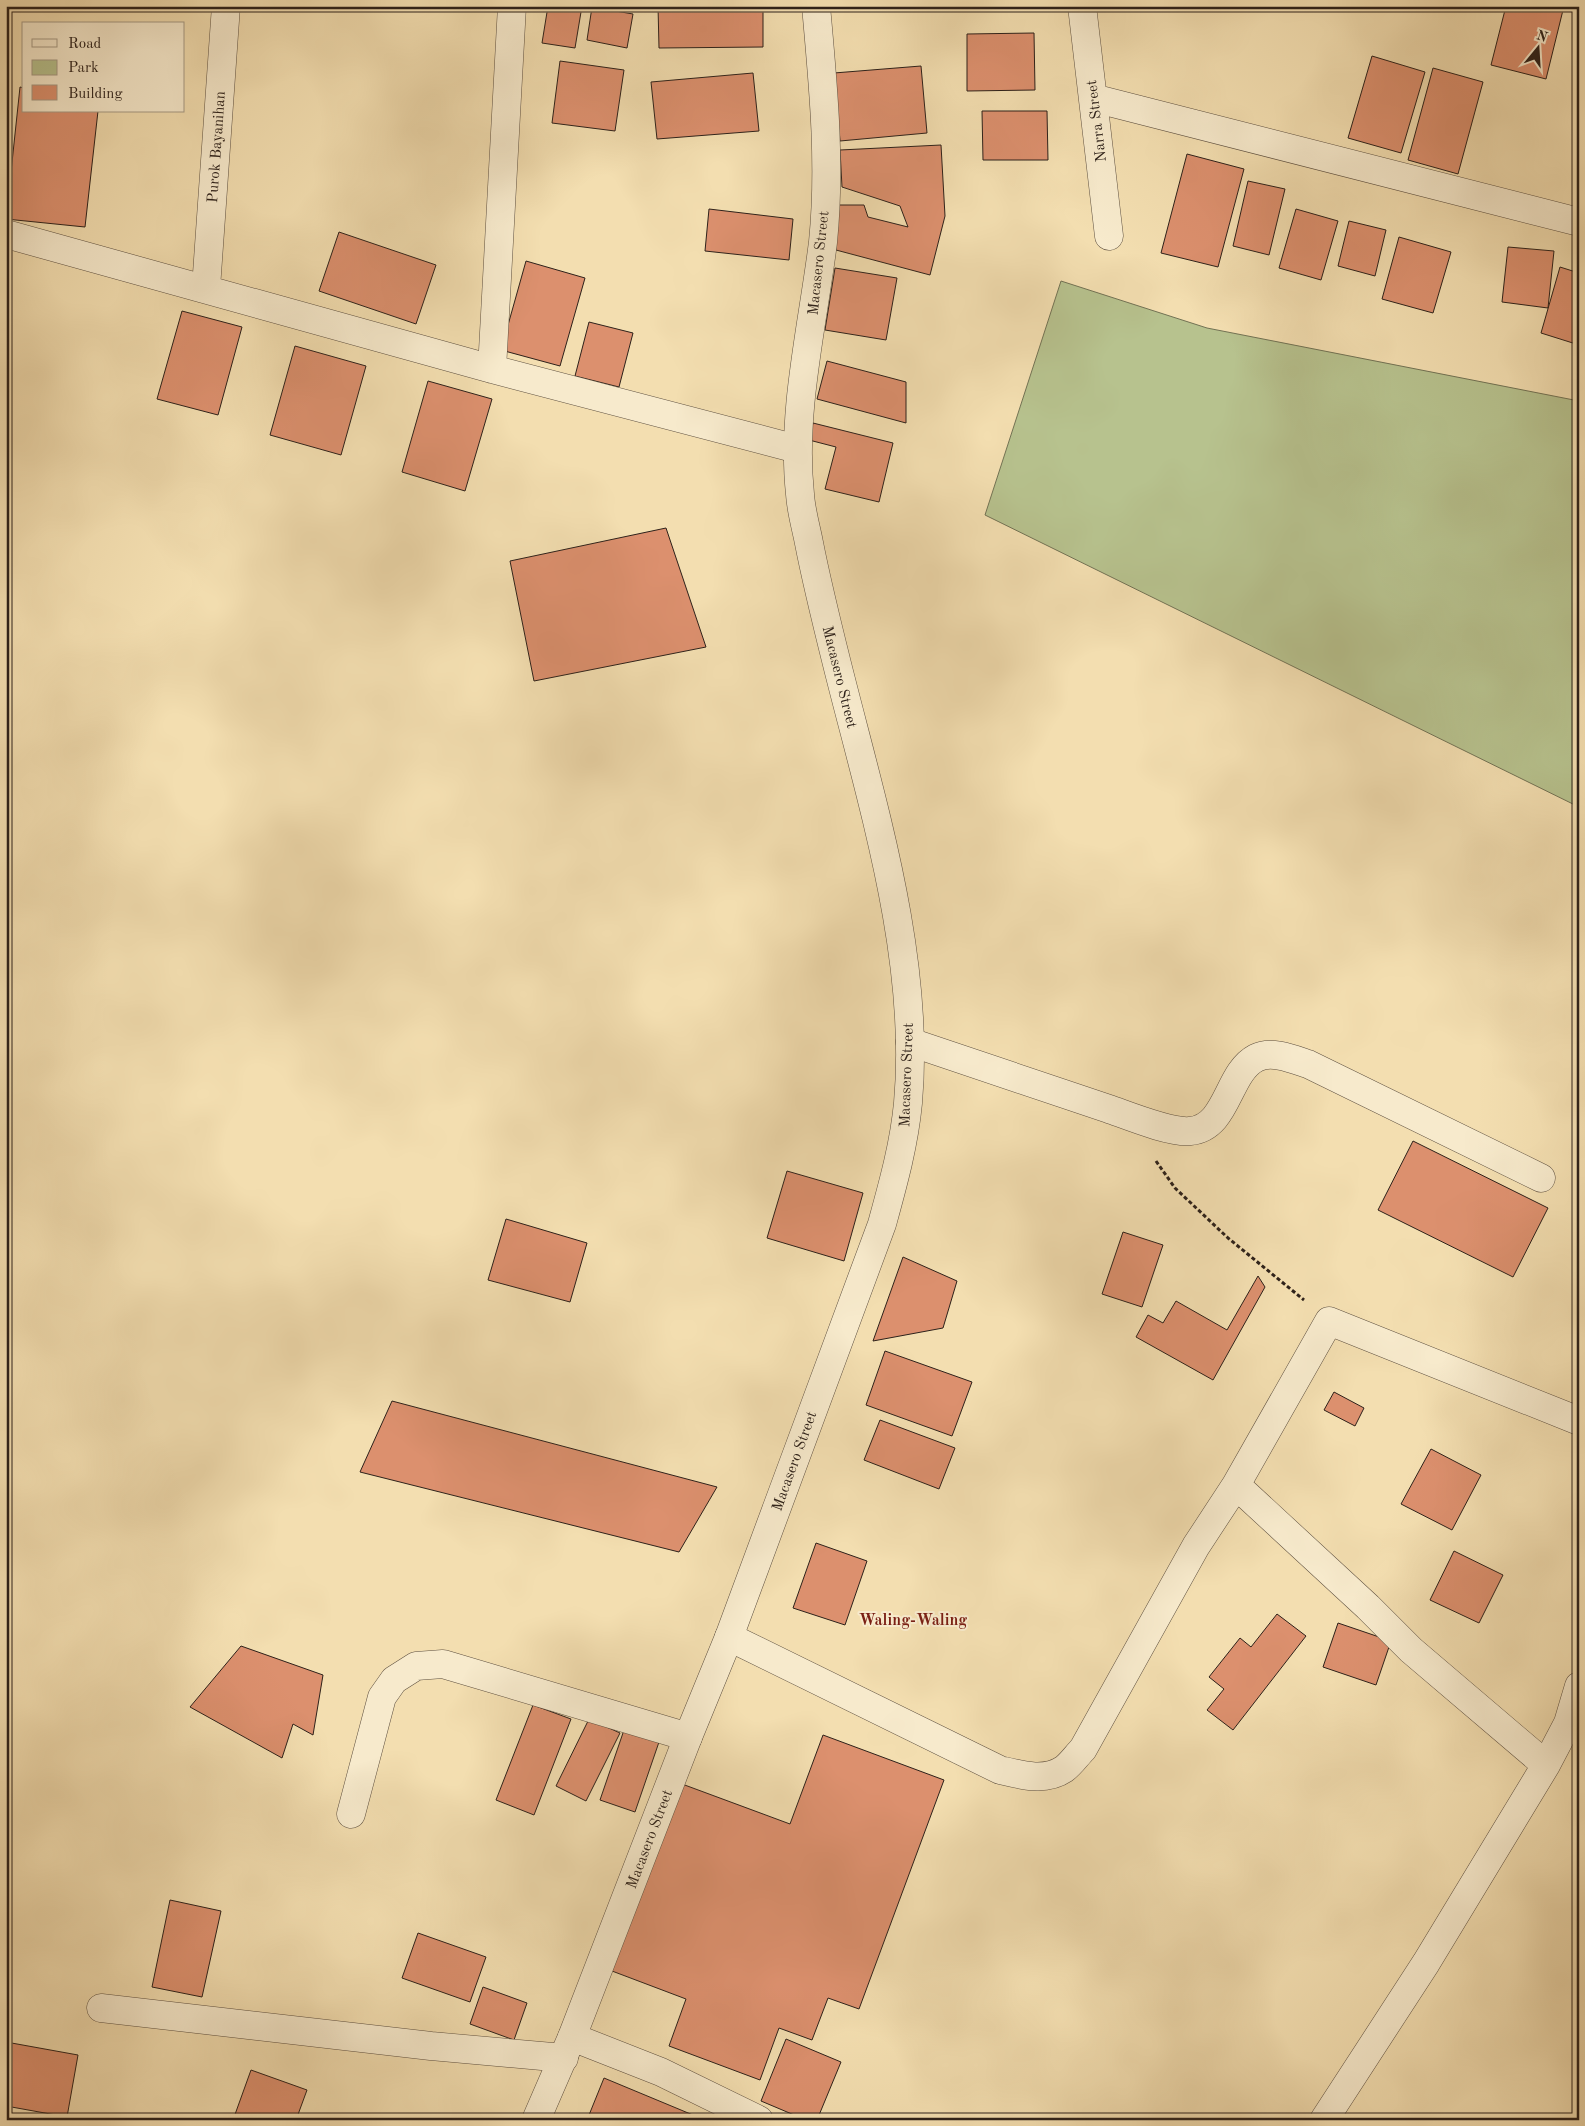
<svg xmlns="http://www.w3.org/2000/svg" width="1585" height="2126" font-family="'Old Standard TT',serif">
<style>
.green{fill:#b7c28e;stroke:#727254}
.building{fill:#dc906e;stroke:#2d211a}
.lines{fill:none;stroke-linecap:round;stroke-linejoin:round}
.minor-casing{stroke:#5e5040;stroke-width:29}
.tertiary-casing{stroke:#5e5040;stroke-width:29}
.path{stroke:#2d211a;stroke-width:3;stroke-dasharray:4 2.5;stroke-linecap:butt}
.minor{stroke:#f7eacc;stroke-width:28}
.tertiary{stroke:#f7eacc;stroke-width:28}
.labels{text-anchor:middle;stroke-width:4;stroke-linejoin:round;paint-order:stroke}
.street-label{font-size:15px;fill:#2d211a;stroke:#f7eacc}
.neighbourhood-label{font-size:16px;font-weight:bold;fill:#7a1f14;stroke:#f7eacc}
</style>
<rect width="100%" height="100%" fill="#f3deb0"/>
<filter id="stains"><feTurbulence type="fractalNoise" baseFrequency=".004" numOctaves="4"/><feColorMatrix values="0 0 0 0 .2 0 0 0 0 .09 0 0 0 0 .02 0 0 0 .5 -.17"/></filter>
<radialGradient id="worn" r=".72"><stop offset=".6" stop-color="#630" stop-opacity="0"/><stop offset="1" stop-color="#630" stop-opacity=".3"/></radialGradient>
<path class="green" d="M1061,281L1207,328L1579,401V807L985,515Z"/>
<path class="building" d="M119,6H182V10H119Z
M548,6H582L575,48L542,43Z
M658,6H763V47L659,48Z
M1506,6H1564L1546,79L1491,65Z
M592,7L633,14L627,48L587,40Z
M1034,33L1035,90L967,91V34Z
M1372,56L1425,72L1401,153L1348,138Z
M560,61L624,70L615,131L552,123Z
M921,66L927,133L840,141L834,73Z
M1433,68L1483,82L1458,174L1408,160Z
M753,73L759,131L657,139L651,82Z
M20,87L24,88V111H98L85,227L6,219Z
M982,111H1047L1048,160H983Z
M941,145L945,216L930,275L836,250V205H864L868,217L908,227L900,206L842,187L840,150Z
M1187,154L1244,169L1218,267L1161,253Z
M1248,181L1285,189L1269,255L1233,246Z
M709,209L793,219L789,260L705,251Z
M1296,209L1338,221L1321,280L1279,268Z
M1349,221L1386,230L1375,276L1338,266Z
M339,232L436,265L416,324L319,291Z
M1399,237L1451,252L1433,313L1382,299Z
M1508,247L1554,251L1548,308L1502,302Z
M526,261L585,278L560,366L501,350Z
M1560,267L1579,273V336L1576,344L1541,333Z
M835,268L897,278L886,340L825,330Z
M182,311L242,327L218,415L157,399Z
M589,322L633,333L619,387L575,376Z
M295,346L366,366L341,455L270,435Z
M827,361L906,382V423L817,399Z
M428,381L492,399L465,491L402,472Z
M813,423L893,443L879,502L825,489L836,447L809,440Z
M666,528L706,647L534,681L510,561Z
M1413,1141L1548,1208L1513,1277L1378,1210Z
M787,1171L863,1193L844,1261L767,1238Z
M506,1219L587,1243L570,1302L488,1280Z
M1123,1232L1163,1245L1142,1307L1102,1294Z
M903,1257L957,1281L943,1328L873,1341Z
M1258,1276L1265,1287L1213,1380L1136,1337L1148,1315L1163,1323L1176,1301L1227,1330Z
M885,1351L972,1382L952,1436L866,1405Z
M1334,1392L1364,1408L1355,1426L1324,1410Z
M392,1401L717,1487L679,1552L360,1472Z
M880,1420L955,1448L939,1489L864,1460Z
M1431,1449L1481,1475L1452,1530L1401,1504Z
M816,1543L867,1561L845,1625L793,1608Z
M1454,1551L1503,1575L1479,1623L1430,1600Z
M1277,1614L1306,1636L1233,1730L1207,1710L1224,1689L1209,1677L1240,1638L1251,1647Z
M1338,1623L1391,1641L1376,1685L1323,1667Z
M241,1646L323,1675L313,1735L293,1724L282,1758L190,1707Z
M533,1705L571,1719L534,1815L496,1800Z
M589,1719L620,1733L586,1801L556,1786Z
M624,1730L659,1742L635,1812L600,1800Z
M823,1735L944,1780L859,2009L828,1998L812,2040L779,2028L760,2080L669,2046L686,1999L612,1971L682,1784L790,1824Z
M170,1900L221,1911L202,1997L152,1987Z
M418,1933L486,1957L470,2002L402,1978Z
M483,1987L527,2003L514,2040L470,2024Z
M786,2039L841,2062L817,2120H806L761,2101Z
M6,2042L78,2055L67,2117L6,2106Z
M251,2070L307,2090L296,2120H233Z
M604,2078L705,2120H587Z"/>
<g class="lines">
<defs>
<path id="minor" d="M1082,6L1109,236
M1093,98L1579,222
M6,234L492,369L797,449
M206,288L226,6
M492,369L512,6
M910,1042C977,1065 1043,1087 1109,1109C1129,1116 1170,1133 1190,1131C1228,1128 1227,1073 1256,1058C1271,1050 1293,1059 1308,1064L1541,1178
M1236,1485L1368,1607L1411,1650L1546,1765
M729,1637L1000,1770C1021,1775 1045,1782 1064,1769C1071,1764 1077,1755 1083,1749L1196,1546L1236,1485L1329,1321L1579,1421
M351,1814L382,1697L394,1680L416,1666L443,1664L688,1737
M101,2008L431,2046L564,2058
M572,2037L661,2072L759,2120
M1324,2120L1426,1963L1546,1765L1568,1723L1579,1686"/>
<path id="tertiary" d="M536,2120L572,2037L688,1737L729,1637L882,1224C893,1184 904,1145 908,1103C921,958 872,804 837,664C827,624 817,584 809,543C806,527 801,511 800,494C791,412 813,324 823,242C831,163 823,84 816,6"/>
</defs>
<use href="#minor" class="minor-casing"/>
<use href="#tertiary" class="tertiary-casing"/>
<path class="path" d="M1156,1161L1175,1188L1228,1238L1304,1300"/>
<use href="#minor" class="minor"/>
<use href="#tertiary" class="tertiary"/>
</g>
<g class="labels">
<g class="street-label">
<text transform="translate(1096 121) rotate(-97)" y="5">Narra Street</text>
<text transform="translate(216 147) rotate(-86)" y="5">Purok Bayanihan</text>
<text transform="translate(818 263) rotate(-84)" y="5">Macasero Street</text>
<text transform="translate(840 677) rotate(76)" y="5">Macasero Street</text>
<text transform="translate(906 1075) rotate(-88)" y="5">Macasero Street</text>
<text transform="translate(794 1461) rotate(-70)" y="5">Macasero Street</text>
<text transform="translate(649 1839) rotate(-69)" y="5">Macasero Street</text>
</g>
<g class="neighbourhood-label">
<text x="913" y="1625">Waling-Waling</text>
</g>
</g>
<rect width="1585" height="2126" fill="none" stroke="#f3deb0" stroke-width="25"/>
<rect x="8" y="8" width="1570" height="2111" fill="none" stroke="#2d211a" stroke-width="2.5"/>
<rect x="12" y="12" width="1560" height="2101" fill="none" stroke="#2d211a"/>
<rect x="22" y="22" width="162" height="90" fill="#f7eacc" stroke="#a69a85"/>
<rect x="32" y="39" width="25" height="8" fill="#f7eacc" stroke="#a69a85"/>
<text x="68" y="48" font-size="15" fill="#2d211a">Road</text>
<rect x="32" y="60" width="25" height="15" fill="#b7c28e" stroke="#a69a85"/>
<text x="68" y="72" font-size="15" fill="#2d211a">Park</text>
<rect x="32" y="85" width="25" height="15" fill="#dc906e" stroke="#a69a85"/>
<text x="68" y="98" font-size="15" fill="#2d211a">Building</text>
<g transform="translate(1538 48) rotate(18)" stroke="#f7eacc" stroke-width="4" paint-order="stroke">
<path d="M0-4L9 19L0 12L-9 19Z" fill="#2d211a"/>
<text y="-8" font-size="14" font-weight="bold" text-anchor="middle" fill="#2d211a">N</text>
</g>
<rect width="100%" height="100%" filter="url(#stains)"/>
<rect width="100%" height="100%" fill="url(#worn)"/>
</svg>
